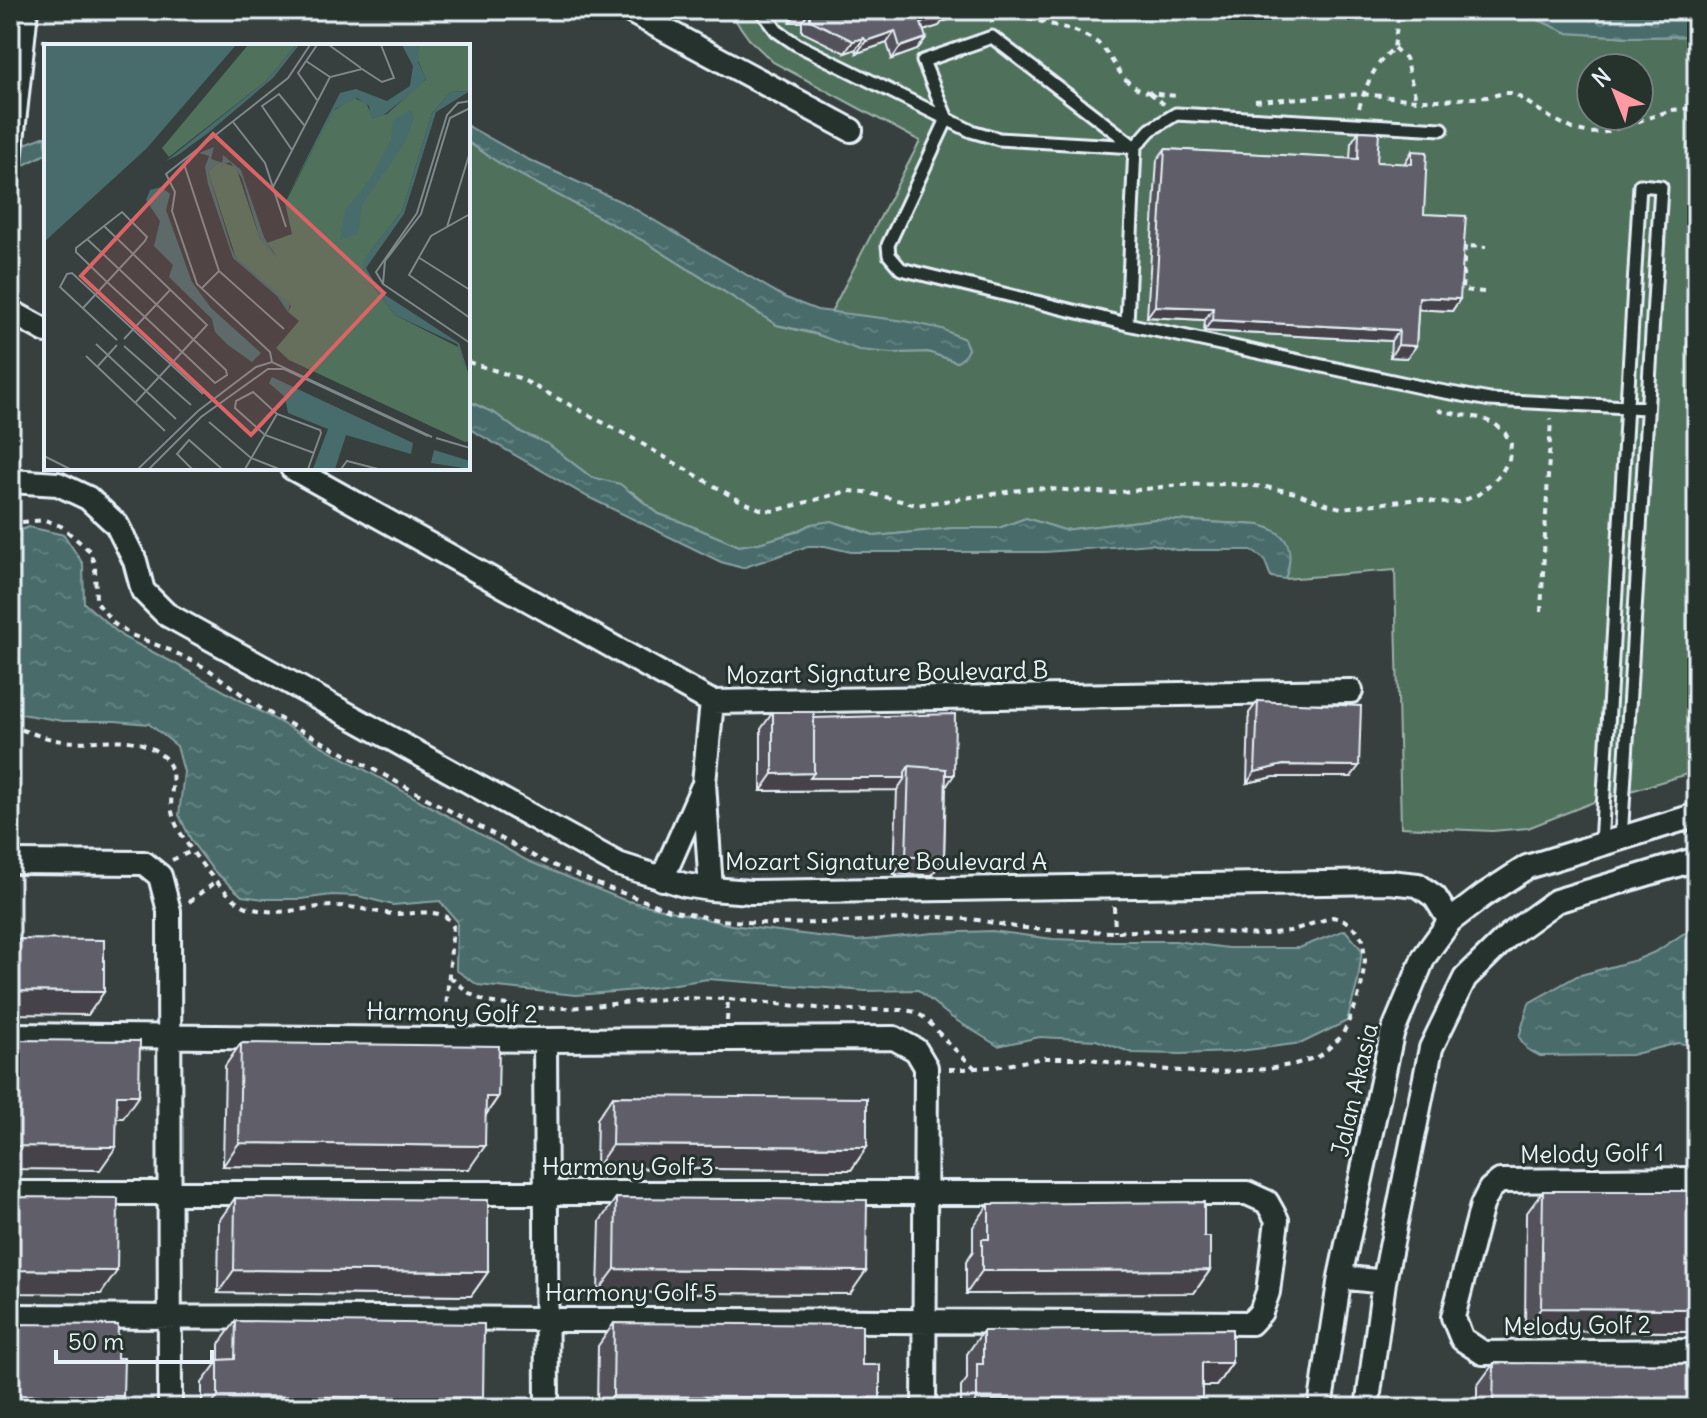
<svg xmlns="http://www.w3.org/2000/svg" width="1707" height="1418" font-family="Delius,sans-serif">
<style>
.grass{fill:#50715b;stroke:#9cb1aa;stroke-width:2;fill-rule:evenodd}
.water{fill:url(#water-ripples);stroke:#88a1a3;stroke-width:2}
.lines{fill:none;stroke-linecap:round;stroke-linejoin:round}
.service-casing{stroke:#e8f1f8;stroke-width:17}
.minor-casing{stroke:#e8f1f8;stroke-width:28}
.path{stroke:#e8f1f8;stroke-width:4;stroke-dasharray:6 6;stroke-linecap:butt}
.service{stroke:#26332d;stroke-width:11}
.minor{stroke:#26332d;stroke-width:22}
.wall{fill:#53515a;stroke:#e8f1f8;stroke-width:2}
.shaded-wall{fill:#44424a;stroke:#e8f1f8;stroke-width:2}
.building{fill:#615e69;stroke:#e8f1f8;stroke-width:2}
.labels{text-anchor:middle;stroke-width:6;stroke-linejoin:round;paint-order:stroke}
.street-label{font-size:24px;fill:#e8f1f8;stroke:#26332d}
.inset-road{fill:none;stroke:#7e8789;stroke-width:2}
.view{fill:#db6466;fill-opacity:0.15;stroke:#db6466;stroke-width:4}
.inset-edge{fill:none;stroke:#e8f1f8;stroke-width:4}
</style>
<defs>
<pattern id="water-ripples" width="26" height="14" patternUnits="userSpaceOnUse" patternTransform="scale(2)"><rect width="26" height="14" fill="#486c6b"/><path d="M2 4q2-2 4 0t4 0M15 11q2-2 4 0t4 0" fill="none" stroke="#628181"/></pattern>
</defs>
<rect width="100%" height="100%" fill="#38403f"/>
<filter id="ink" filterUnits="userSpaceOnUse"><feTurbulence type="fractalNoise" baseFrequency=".0125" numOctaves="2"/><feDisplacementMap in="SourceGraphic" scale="16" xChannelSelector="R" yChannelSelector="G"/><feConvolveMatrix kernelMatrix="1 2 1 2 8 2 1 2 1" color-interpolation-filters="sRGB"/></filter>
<g filter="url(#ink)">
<path class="grass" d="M728,10H1516L1568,33L1631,37L1697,36V771L1591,803L1528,828L1492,831L1401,827L1395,570L1285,579C1294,550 1289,532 1259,525L1156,519L1064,530L1026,518L999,528H953L876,536L850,526L811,524L796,532L759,543L739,546L684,523L659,514L632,492L591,477L548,444L518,431L496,414L468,401V142L502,165L644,241L777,325L892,353L928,352L957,362L968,349L964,339C921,320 877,319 831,312L920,141L773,62L749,39ZM1591,68H1639V116H1591Z"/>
<path class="water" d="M1516,10H1603L1669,13L1697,10V36L1631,37L1568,33Z
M468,126L527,159L626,204L786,298L817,310L905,321L942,329L964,339L968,349L964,357L957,362L928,352L892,353L859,350L813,333L777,325L644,241L502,165L468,142Z
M46,136V154L18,168L11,162L14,148Z
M468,401L496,414L518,431L548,444L591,477L620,484L659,514L684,523L739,546L759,543L796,532L811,524L832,521L876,536L953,528H999L1026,518L1064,530L1156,519L1259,525C1290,533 1295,550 1285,579L1271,577L1264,559L1251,550H1176L1152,544L1045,552H851L825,546H808L742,568L721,562L588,497L468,428Z
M29,527L64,535L83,564L84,603L123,637L172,662L528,861L624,900L731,925L857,941L933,933L992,931L1053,939L1113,941H1175L1228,948H1299L1345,930L1362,950L1358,981L1347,1021L1302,1043L1231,1052L1181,1054L1133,1053L1096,1040L1040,1037L998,1046L951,1017L918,990L866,991L708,979L637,990L576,995L478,985L456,970L457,921L440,901L393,905L358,896L332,895L301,899H264L242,896L213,870L192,842L179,815L184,772L177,746L149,724L115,721H63L15,713L10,710V534Z
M1697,930V1046L1678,1043L1631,1055L1540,1056L1527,1049L1519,1037L1529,1003L1577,976L1636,960L1657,951L1683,934Z"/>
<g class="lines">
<defs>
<path id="service" d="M761,10L777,31L796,44L971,131L999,139L1135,147
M1135,147L992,37L923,61L947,119L888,245L889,255L901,269L1127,324L1434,390L1490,400L1647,408
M1127,324L1135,147L1150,130L1176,114L1442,129
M1601,844L1640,185L1661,187L1621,839"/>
<path id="minor" d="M628,10L851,130
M10,160L26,10
M10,311L46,331
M292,468L712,702L1351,691
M10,481L58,484L88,498L117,525L135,561L143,591L166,614L618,864L684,885L711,889L751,892L1389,882L1418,885L1435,897L1450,921
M10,862L144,863L160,876L169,911L170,1408
M662,879L702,788
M711,889L704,783L712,702
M10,1035L545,1040L894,1038L916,1050L926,1067L924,1408
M545,1040L547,1408
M1697,1179L1500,1181L1490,1189L1482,1205L1453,1317L1462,1339L1483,1353L1697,1351
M10,1193H1247L1267,1202L1277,1220L1268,1292L1261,1312L1251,1323L10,1316
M1340,1277L1384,1282
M1320,1408L1340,1277L1392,1034L1424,957L1450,921L1484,895L1527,867L1697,815
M1367,1408L1384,1282L1431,1048L1465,978L1509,935L1556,901L1697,859"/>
</defs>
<use href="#service" class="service-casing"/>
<use href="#minor" class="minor-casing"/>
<path class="path" d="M1018,10C1034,25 1063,24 1082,34C1088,37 1094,40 1099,44C1112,56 1119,78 1135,87C1147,94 1165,95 1178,96
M992,23L993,10
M42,41L97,46
M1394,48L1405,58L1416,99
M1150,93L1165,105
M1255,101L1363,94L1416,100H1441L1488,97L1504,93H1513L1551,118L1573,129L1590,133L1606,132L1672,110L1697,108
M1359,108C1366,85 1375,63 1394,48L1399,10
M1484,292L1462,290L1465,246L1486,247
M468,362L519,378L632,438L735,498L760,509L774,511L848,491L865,492L917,505L1034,488L1113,493L1179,485L1230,484L1266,487L1296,493L1319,502L1341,508L1419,499L1440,503L1460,502L1479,494L1500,475L1509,460L1511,444L1505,433L1495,424L1481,418L1440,411L1437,406
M10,523L45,520L61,526L90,551L95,567L96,601L113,623L129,634L172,651L208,669L260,708L541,860L600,885L670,910L719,920L774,924L825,923L939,917L978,920L1015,927L1047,930L1115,932L1185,929L1258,935L1290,931L1333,917L1344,920L1357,930L1363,940L1365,961L1361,988L1356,1004L1342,1036L1320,1056L1295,1064L1268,1069L1203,1073L1136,1067L1085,1058H1042L1002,1066L964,1069H946
M1541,612L1551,418
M10,726C27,731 45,739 63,741C91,745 127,733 153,749C187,769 164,791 174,819C181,841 226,900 247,907C281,918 304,906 337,906C357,906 378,914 398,914C412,914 432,909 446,917C449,919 451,924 453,926L445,1021
M172,860L192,851
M189,902L216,882
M1114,906L1115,932
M450,977L472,995L487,1002L528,1008H570L675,998L728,999L837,1010H903L916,1012L926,1019L949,1044L975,1068
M727,1021L728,999"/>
<use href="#service" class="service"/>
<use href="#minor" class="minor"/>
</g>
<path class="wall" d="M791,10H966L954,14L950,19L942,22L939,26L923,31L926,38L917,50L892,59L887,43L857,53L856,49L845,53L802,32V22H790Z
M1359,131L1377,162L1404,164L1412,151L1424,214L1460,299L1452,311L1418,309L1416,346L1407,358L1390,357L1391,341L1204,331L1205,320L1147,317L1157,160L1165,149L1350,159L1351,143Z
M1258,701L1351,777H1274L1247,783L1249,713Z
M773,712L814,718L946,787L944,857L932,875L894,874L897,790L761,791V729Z
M241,1043L498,1097L486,1115L469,1169L223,1166L225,1066Z
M613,1096L867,1147L851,1170L596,1168L597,1119Z
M1543,1191H1697V1332L1525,1331L1526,1214Z
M235,1198L488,1272L471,1296L218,1293L219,1221Z
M616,1198L850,1294L598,1292L600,1221Z
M989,1204L1204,1237L1210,1270L1194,1293L966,1294V1262L973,1251V1227Z
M236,1321L483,1398L476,1408H202V1383L219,1360V1344Z
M614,1323L862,1365L873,1408H597L598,1346Z
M983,1331L1232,1363L1216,1386H1202V1398L1195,1408H961V1387L967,1379V1354Z
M1494,1363L1697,1408H1477V1386Z"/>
<path class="shaded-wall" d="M799,10H810L802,22H790Z
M951,10H966L954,14L950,19L942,22L939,26L913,34L921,23Z
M895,31L887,43L857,53L866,41Z
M864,38L856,49L845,53L853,41Z
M926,38L917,50L892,59L900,47Z
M1419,297L1460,299L1452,311L1410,309Z
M1155,306L1213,308L1205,320L1147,317Z
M1212,320L1399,330L1391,341L1204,331Z
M1398,345L1416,346L1407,358L1390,357Z
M1283,765L1359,766L1351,777H1274L1247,783L1255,772Z
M909,772L954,775L946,787Z
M814,773L905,778L897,790L761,791L773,774Z
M906,857H944L932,875L894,874Z
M10,991L104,992L88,1015L10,1014Z
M117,1095H139L123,1118H101Z
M486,1097H498L482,1120Z
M239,1143L485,1146L469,1169L223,1166Z
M612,1145L867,1147L851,1170L596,1168Z
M10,1146L116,1147L100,1170L10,1169Z
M615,1269L866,1271L850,1294L598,1292Z
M10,1270L117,1271L101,1294L10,1293Z
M234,1270L488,1272L471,1296L218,1293Z
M1210,1270L1194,1293L966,1294L982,1271Z
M1541,1308L1697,1309V1332L1525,1331Z
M1202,1363H1232L1216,1386H1186Z
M10,1395L123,1396L115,1408H10Z
M218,1396L483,1398L476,1408H209Z
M613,1396L880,1398L873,1408H604Z
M1202,1398L1195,1408H972L977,1400Z"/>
<path class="building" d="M800,10H951L947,11V14L921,23L926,38L900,47L895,31L866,41L864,38L853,41L810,20V10Z
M1359,131L1379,132L1377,162L1412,164V151L1427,152L1424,214L1466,216L1460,299L1419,297L1416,346L1398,345L1399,330L1212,320L1213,308L1155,306L1165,149L1358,159Z
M1258,701L1361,706L1359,766L1283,765L1255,772Z
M773,712H814V773L773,774Z
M955,714L954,775H946V769L909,766L905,772V778H810L814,773V718Z
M909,766L946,769L944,857H906Z
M10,939L104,940V992L10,991Z
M10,1040L140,1041L139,1095H117L116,1147L10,1146Z
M241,1043L499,1046L498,1097H486L485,1146L239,1143Z
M613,1096L867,1098V1147L612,1145Z
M1543,1191H1697V1309L1541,1308Z
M10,1197L118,1198L117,1271L10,1270Z
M235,1198L488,1200V1272L234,1270Z
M616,1198L867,1200L866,1271L615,1269Z
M1204,1202V1237H1210V1270L982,1271V1239H989V1204Z
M236,1321L484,1324L483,1398L218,1396V1360L235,1359Z
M614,1323L862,1325V1365H880V1398L613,1396Z
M10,1324L118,1325L117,1358H124L123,1396L10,1395Z
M1232,1329V1363H1202V1398L977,1400V1364H983V1331Z
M1494,1363L1697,1364V1408H1493Z"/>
</g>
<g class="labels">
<g class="street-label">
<text transform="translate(887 673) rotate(-1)" y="8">Mozart Signature Boulevard B</text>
<text x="886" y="870">Mozart Signature Boulevard A</text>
<text transform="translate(452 1013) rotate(1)" y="8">Harmony Golf 2</text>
<text transform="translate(1355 1090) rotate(-77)" y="8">Jalan Akasia</text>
<text transform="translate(1592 1154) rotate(-1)" y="8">Melody Golf 1</text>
<text x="628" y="1175">Harmony Golf 3</text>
<text x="631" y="1301">Harmony Golf 5</text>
<text transform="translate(1577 1326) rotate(-1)" y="8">Melody Golf 2</text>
</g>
</g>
<g transform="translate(44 44)">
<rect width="426" height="426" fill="#38403f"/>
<path d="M204,1H252L222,37L125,113L118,104ZM375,1H426V47L407,48L388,69L358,167L325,209L318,228L351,271L416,304L426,335V397L421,398L245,316L232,304L255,277L244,268L247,262L192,214L164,127L176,118L192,123L216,195L232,211L223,199L248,190L241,159L289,67L310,54L322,59L329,74L343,70L382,35L373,14Z" fill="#50715b"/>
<path d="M0,1H192L102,105L0,198ZM252,1H255L229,34L164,89L134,111L122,117L222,37ZM358,1H375L374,18L382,34L376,42L337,73L327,74L325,62L313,54L291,65L243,153L296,49L312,45L343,57L366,42L369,22ZM426,47L392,68L360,170L322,224L335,247L415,299L426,335L413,300L351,271L318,228L320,215L358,167L388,69L407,48ZM367,66L370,74L362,97L318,161L314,190L296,196L301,166L325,137L347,96L349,76ZM170,103L167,115L176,118L164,127L187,203L192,214L246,260L244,268L233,252L189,214L164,140L161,123L165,112L155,109ZM179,111L197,126L220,193L233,215L216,195L198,134L186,118L178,121ZM117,143L126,150L122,166L148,238L167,264L217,309L208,318L184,301L171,288L168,275L125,233L129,221L110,202L116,177L102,156L106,146ZM228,333L369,399L367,410L302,391L291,425H269L284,385L244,369L241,353L225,339ZM390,406L426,417V425L387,419Z" fill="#486c6b"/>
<path class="inset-road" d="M273,1L254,29L273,56M285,1L317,24M262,17L286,33M426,57L414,59L403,71L373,169L332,228L339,240L426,299M189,78L221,119L242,183M248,106L218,62L235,50L260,81M140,120L175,227L240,285M229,143L286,33L318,25L338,38L350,34L337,1M426,170L387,192L365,231L426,274M60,182L163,281L91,359M403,183L426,108M374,213L426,246M339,240L341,217L377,170L406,74L426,64M157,245L175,227M39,264L75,225L89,210L101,197L103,193L78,168L32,204V208L63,238L101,273L171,339L183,331L182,326L150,296L112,260L75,225L43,195M80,295L127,245M73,296L16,243L23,230L28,229L159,350M52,300L132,375M80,302L147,361M42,312L121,387M228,318L226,308L153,240L128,167L131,148L122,130L244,34L266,1M53,323L73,301M165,378L207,414L235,425M392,394L426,404M0,412L26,425M94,425L154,367L212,323L228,318L388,393M105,425L157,373L224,325H240L384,392M148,425L133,410L145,396L178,425M201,425L233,370M264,425L277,389L276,386L233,370L209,348L192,357L191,364L221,391L270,409M297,425L303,417L334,425"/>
<path class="view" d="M169,90L340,249L207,391L37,232Z"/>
<rect width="426" height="426" class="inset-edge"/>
</g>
<rect width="1707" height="1418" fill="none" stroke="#26332d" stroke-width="40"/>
<rect x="20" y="20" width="1667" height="1378" fill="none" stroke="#e8f1f8" stroke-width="3" filter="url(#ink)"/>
<g transform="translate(1615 92) rotate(317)"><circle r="38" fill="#26332d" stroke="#747f7e" stroke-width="2"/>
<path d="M0-6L14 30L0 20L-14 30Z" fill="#ff9aa2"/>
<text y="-12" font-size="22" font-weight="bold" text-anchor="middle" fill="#e8f1f8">N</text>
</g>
<path d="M56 1350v12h156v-12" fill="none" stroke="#e8f1f8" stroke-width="4"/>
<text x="68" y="1350" font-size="24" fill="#e8f1f8" stroke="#26332d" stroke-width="6" paint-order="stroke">50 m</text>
</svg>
